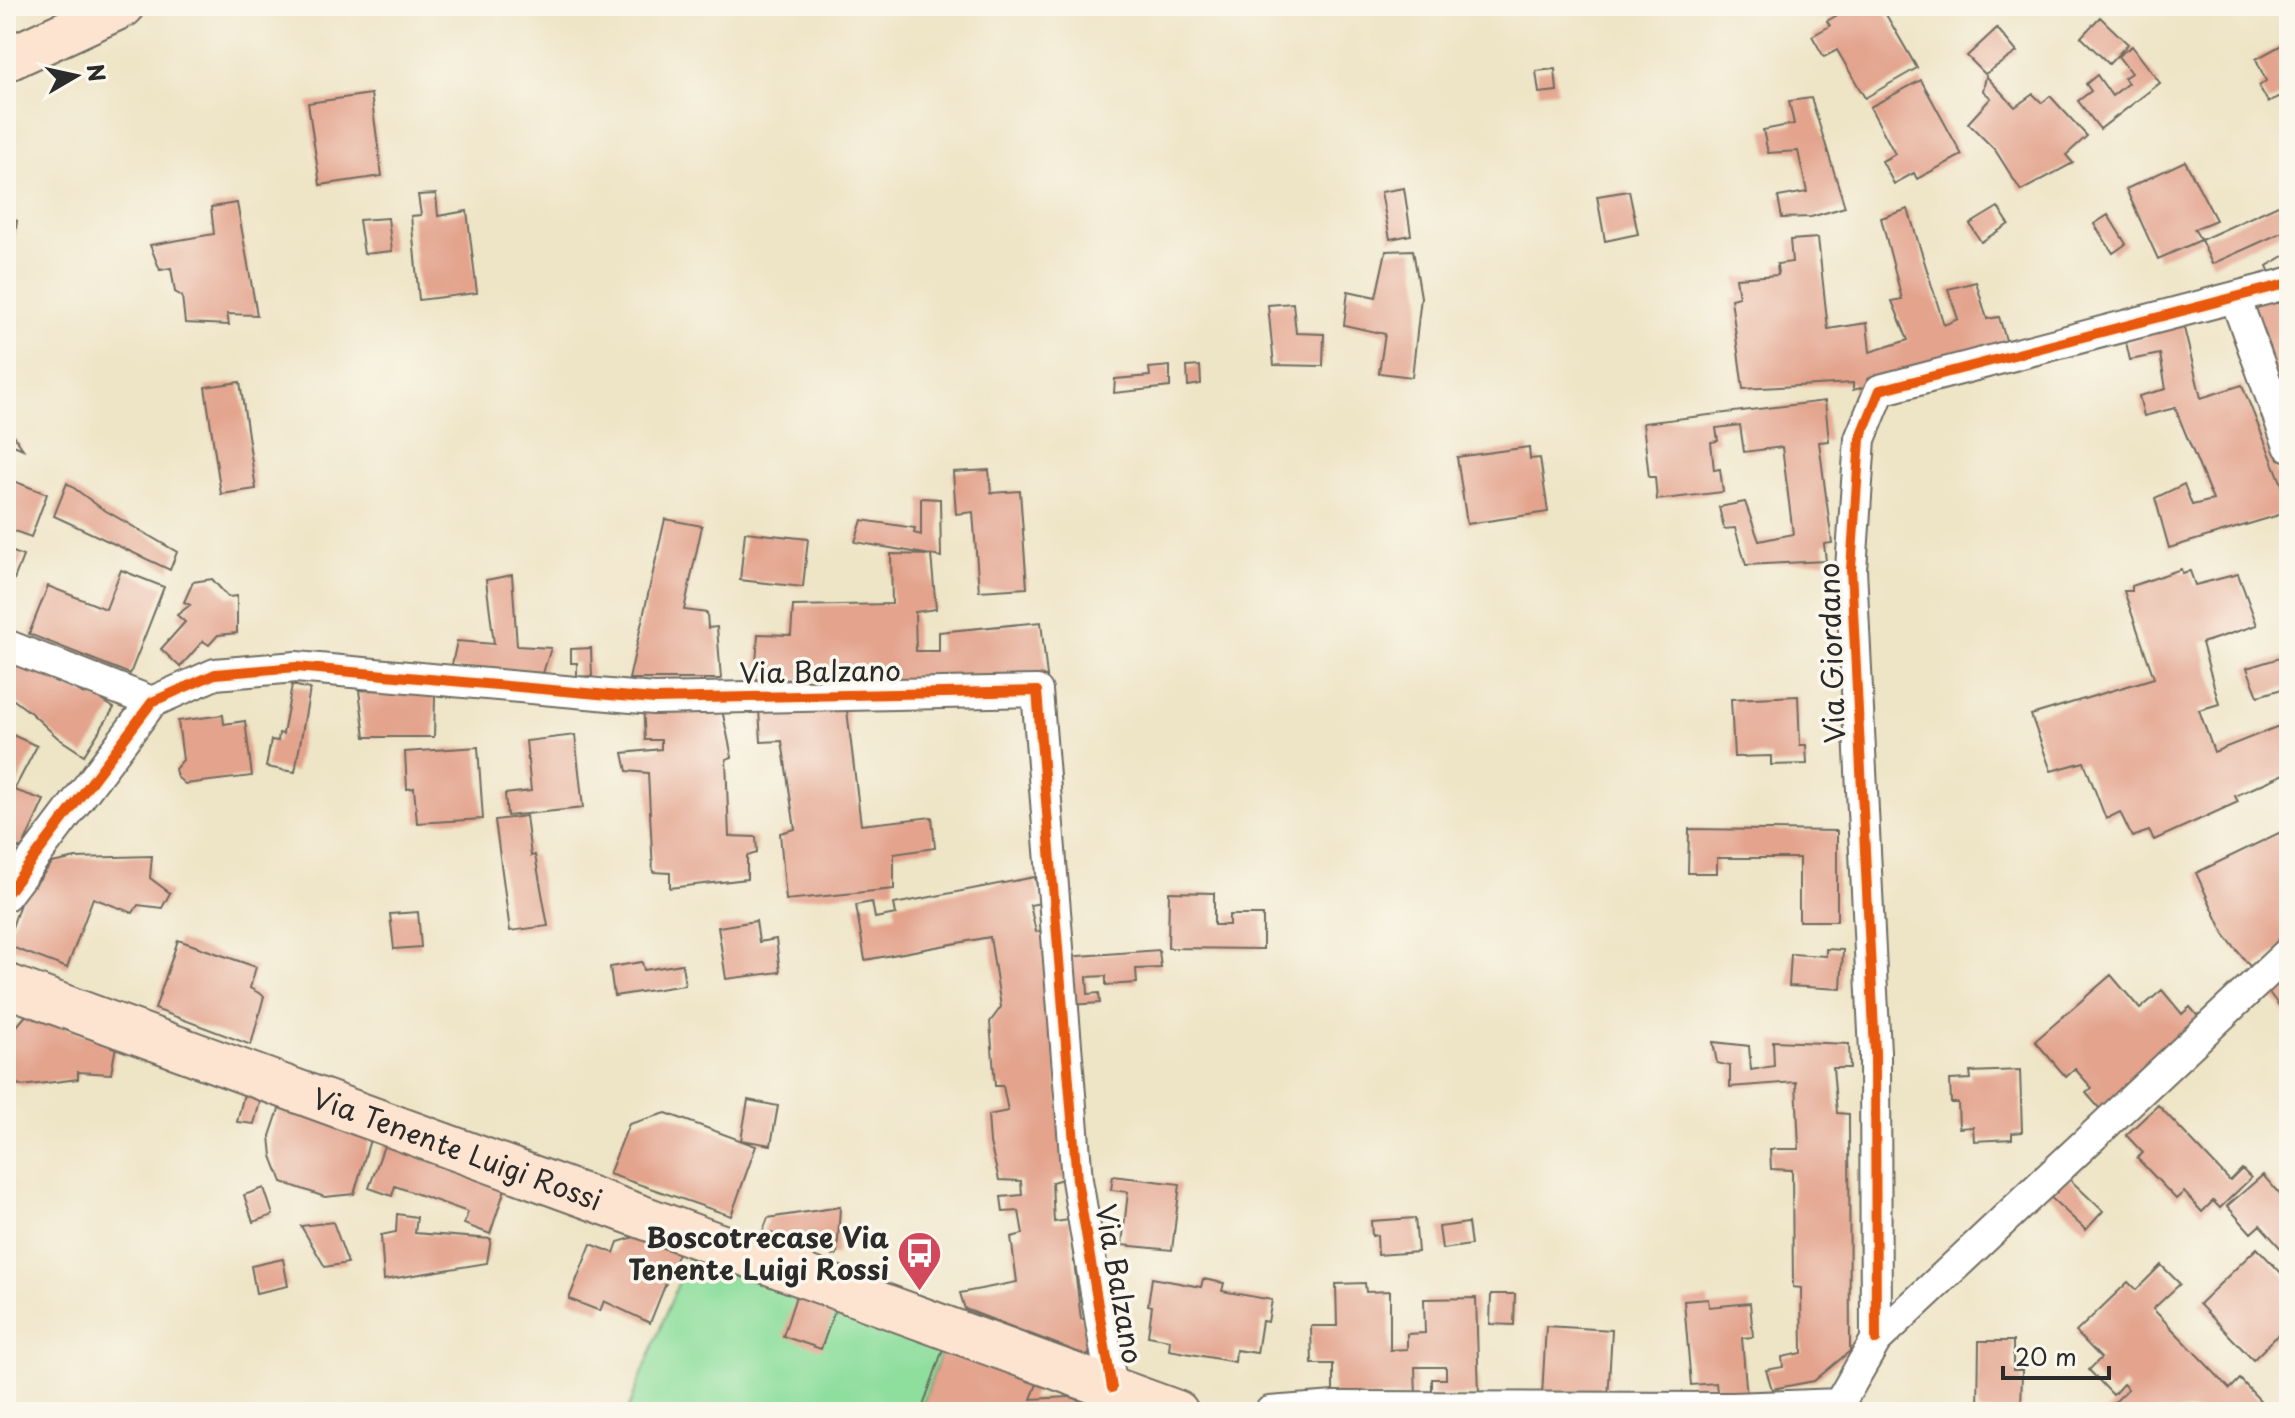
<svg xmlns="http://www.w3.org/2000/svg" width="2295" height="1418" font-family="'Playpen Sans',sans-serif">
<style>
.green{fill:#8ede9d;stroke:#5c8464;stroke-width:2}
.building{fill:#e3a38c}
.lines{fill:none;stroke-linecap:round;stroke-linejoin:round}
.street-casing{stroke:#6f6c61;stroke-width:34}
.secondary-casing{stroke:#6f6c61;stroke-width:46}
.street{stroke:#fff;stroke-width:30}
.secondary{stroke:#fde4d1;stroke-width:42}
.cycleway-casing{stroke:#fbf7ec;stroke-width:15}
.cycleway{stroke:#e8590c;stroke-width:10}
.labels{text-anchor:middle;stroke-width:7;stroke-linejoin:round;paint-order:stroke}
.street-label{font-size:28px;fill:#2b2b2b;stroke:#fbf7ec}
.poi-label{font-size:28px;font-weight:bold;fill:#2b2b2b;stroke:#fbf7ec;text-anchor:end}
</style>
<rect width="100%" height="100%" fill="#fbf7ec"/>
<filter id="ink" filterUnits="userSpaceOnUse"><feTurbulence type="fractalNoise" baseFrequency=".0125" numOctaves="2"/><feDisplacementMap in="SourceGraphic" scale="16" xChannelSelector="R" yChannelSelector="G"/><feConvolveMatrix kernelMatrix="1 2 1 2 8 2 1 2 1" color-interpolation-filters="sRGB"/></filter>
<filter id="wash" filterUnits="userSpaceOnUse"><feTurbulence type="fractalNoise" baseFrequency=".006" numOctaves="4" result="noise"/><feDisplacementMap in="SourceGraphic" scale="32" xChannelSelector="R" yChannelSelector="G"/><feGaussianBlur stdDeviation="1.8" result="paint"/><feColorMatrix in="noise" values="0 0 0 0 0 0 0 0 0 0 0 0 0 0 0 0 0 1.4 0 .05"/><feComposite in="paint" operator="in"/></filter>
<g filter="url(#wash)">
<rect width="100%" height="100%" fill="#eee4c6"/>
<path class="green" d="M690,1253L944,1346L920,1412H627Z"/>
<g id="blocks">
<path class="building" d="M1853,6H1881L1917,68L1865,98L1837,50L1824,57L1812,36L1830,26L1827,21Z
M2100,17L2128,44L2109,64L2081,37Z
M1997,28L2017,52L1985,74L1967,56Z
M2289,41V108L2281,96L2268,102L2259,86L2266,81L2256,59Z
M2132,46L2160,83L2100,129L2078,101L2091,91L2086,84L2097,75L2112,96L2128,83L2124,78L2131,73L2118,56Z
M1555,69L1557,91L1539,93L1536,71Z
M1986,76L2015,107L2033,94L2042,103L2050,96L2087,136L2066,155L2073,163L2021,191L1995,150L1968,123L1991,98L1983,91Z
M1921,80L1962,155L1917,179L1914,173L1894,184L1882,161L1895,154L1870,107Z
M371,94L382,176L320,185L308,103Z
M1811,98L1845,207L1811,217L1782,218L1778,197L1807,192L1798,151L1768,153L1763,130L1794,124L1789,101Z
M2185,161L2216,220L2194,229L2201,240L2158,259L2126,189Z
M1404,188L1411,235L1390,239L1381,192Z
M1629,191L1638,234L1605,241L1597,196Z
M436,194L438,216L467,211L477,293L419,300L411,216L421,215L418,195Z
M2289,200V238L2285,231L2212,264L2201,240Z
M237,203L257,315L227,314L229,325L185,323L182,296L175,292L171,268L160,270L150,245L214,234L211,207Z
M1998,207L2009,224L1981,242L1970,224Z
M1908,209L1944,325L1958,319L1948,289L1976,282L1987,319L1999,317L2009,350L1853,390V383L1743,389L1731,299L1739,297L1736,278L1778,275L1777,264L1792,262L1790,240L1818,238L1828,329L1867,323L1870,352L1908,340L1892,301L1902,299L1881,218Z
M2108,215L2126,244L2113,253L2094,224Z
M6,217L17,221L8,276H6Z
M388,218L392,251L364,254L359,220Z
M1413,250L1421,297L1412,377L1379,373L1385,334L1344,325L1348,291L1376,297L1386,251Z
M2289,253V277L2274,282L2267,266Z
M2275,296L2279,304L2289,300V444L2246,305Z
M1293,303L1296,333L1324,334L1323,366L1274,365L1268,305Z
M2183,324L2201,398L2242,385L2289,502V512L2169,548L2155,498L2184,484L2192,505L2213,500L2175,408L2144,416L2139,396L2166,389L2160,354L2130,360L2126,342Z
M1170,366V387L1114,393L1115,379L1150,376L1149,368Z
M1200,366L1201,384L1188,386L1187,367Z
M240,382L256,489L221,494L205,387Z
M1825,401L1829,441L1819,442L1832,543L1824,544L1826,561L1746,565L1735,528L1724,529L1719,507L1745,502L1759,541L1793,534L1782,447L1744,452L1740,425L1716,428L1718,441L1711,442L1714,470L1720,469L1723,492L1657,500L1655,477H1649L1643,423Z
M6,425L23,449L6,442Z
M1529,447L1530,459L1540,458L1548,512L1467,524L1457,457Z
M989,470L991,493L1020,491L1027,588L979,591L973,512L956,514L953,472Z
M6,478L47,494L31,537L6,528Z
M67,483L101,508L177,552L170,570L54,516Z
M921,498L940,499L941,557L931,555L936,609L915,612L916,651H939V632L1041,622L1047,677L951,683L755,679L758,634L791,635L793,606L892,604L891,554L931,555L855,542L862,520L915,528L914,533L921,535Z
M665,519L702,526L684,610L707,613L708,628L717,627L721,679H629Z
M745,532L808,539L803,587L740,580Z
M6,549L23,556L6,600Z
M2181,569L2182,573L2190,571L2195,585L2238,574L2257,625L2202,643L2219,704L2199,710L2214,752L2289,722V772L2235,796L2238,802L2154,840L2149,831L2132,837L2120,812L2106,819L2084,762L2051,771L2031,715L2154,678L2124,591H2132V586Z
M121,570L164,587L130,674L29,634L48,586L106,609Z
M512,575L517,646L551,648L543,673L451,669L457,641L494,644L486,580Z
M212,579L228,597L237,596V633L218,635L209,645L203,641L180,667L161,649L185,622L177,615L190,605L184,602L193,582Z
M591,648L592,676L577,677V663H571V649Z
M2289,655V687L2258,696L2247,668Z
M6,659L64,682L84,694L90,692L114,708L84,755L58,738L31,713L6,694Z
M292,685L310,689L295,772L266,767L271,740L278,741L279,733L283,734Z
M359,690L428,691L435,697L434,737H365Z
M1798,696L1800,745H1806L1807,764L1771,765V756L1734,757L1731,699Z
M846,702L861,825L932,817L935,848L894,854V889L786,900L780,833L795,829L782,741L761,742L759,709Z
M643,704L721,705L732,757L726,759L729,836L756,837L757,853L747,856V879L670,888V873L653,872L648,773L627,771L623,753L661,749V740H645Z
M223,715L224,724L245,721L252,776L185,784L177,777L175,769L183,760L178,721Z
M6,732L37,746L14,790L44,800L22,849L6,843Z
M575,735L583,808L507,816L505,794L531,791L526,741Z
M478,747L483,819L417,823L414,788L407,789L405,752Z
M526,816L531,856L535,855L548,926L510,931L495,820Z
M2289,828V942L2253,970L2225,936L2196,873Z
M1689,829L1837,831V921H1799V858H1717V873H1688Z
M152,856L150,878L170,893L162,908L138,905L133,913L93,898L67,968L6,945L27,883L34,886L52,863L76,858Z
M1035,877L1041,903L1030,905L1036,932L1045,931L1066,1178L1052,1182L1054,1222L1069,1220L1081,1319H1088L1091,1349L1088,1356L965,1309L960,1293L1017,1282L1011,1237L1023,1234L1019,1211L1003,1212L1001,1197L1022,1195L1021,1181L999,1180L990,1143L988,1115L1008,1111L1003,1086H995L990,1022L1001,1007L990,937L865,960L856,905L872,902L875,918L896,914L894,904Z
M1169,892L1214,893V925H1229V915H1263V949L1168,948Z
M418,912L421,947L394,949L390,914Z
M756,921L759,942L776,939L780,972L726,979L718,927Z
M178,940L256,967L250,988L264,996L251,1045L155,1009Z
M1826,949L1843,950L1841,989L1789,986L1791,954L1826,956Z
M1159,950L1161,968L1136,969L1137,983L1106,985V976L1087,977L1088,994L1099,993L1100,1003L1069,1005L1066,957Z
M642,962L644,970L682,964L685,985L614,996L610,967Z
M2289,972V1018L2267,990Z
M2111,975L2140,1009L2162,990L2182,1014L2190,1007L2202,1021L2100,1109L2086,1093L2092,1088L2075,1069L2066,1077L2035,1041Z
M28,1013L116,1046L111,1074L78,1072V1079L22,1086L6,1079V1022L17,1026Z
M1773,1041L1849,1044L1850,1068H1833L1837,1113L1849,1114L1850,1351L1814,1381L1772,1389L1766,1370L1783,1367L1782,1357L1802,1353L1801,1288L1793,1287L1792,1170L1771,1169L1770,1149H1799L1796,1082L1730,1087V1066L1717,1063L1713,1042L1749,1046L1751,1070L1774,1066Z
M2020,1070L2022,1132L2012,1133V1139L1974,1141L1973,1127L1959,1128L1958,1103H1951L1950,1080L1971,1079L1970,1072Z
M244,1094L261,1098L254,1124L237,1122Z
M748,1100L778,1106L771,1145L741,1140Z
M281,1103L371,1136L354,1194L325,1197L282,1182L272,1156L270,1136Z
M2158,1105L2230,1181L2242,1169L2251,1178L2220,1208L2213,1201L2202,1212L2184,1192L2176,1199L2137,1158L2143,1153L2126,1135Z
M666,1113L756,1146L731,1216L609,1174L629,1124Z
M385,1143L506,1186L490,1234L464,1224L468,1212L395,1186L392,1196L369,1188Z
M2064,1174L2103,1211L2086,1230L2046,1193Z
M2263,1175L2289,1205V1247L2284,1252L2260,1225L2251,1233L2227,1206Z
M1113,1176L1180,1184L1172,1250L1122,1245L1128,1192L1111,1190Z
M264,1188L273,1215L253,1222L244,1195Z
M840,1207L837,1255L832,1256L827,1251L802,1244L797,1247L790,1239L771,1233L765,1235L763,1231L768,1218Z
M397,1214L417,1217L415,1233L491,1239L487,1263L384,1280L381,1235L396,1232Z
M1415,1218L1418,1252L1378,1255L1377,1235L1372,1236L1371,1221Z
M333,1222L348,1263L325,1267L301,1226Z
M1468,1223L1471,1245L1442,1249L1439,1227Z
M638,1236L678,1253L650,1323L604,1301L600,1311L569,1299L591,1244L614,1253L618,1242Z
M2257,1248L2289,1281V1324L2253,1360L2199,1304Z
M283,1259L288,1286L256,1293L251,1266Z
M2161,1265L2180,1284L2153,1309L2230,1389L2240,1379L2269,1410L2268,1412H2105L2128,1389L2123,1384L2113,1395L2089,1370L2101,1358L2076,1332L2128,1282L2136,1290Z
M1152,1278L1201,1287L1203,1279L1224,1283L1222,1291L1272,1300L1268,1322L1262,1321L1257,1353L1236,1350L1235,1362L1169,1350L1170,1340L1148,1336L1152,1306L1148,1305Z
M1365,1283L1366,1292L1390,1291V1350L1407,1349V1334L1425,1333L1424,1299L1476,1298L1479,1395L1432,1396V1379H1446V1367H1415L1416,1396L1333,1398V1364H1312L1311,1326H1337L1336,1284Z
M1491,1294H1515L1514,1325L1490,1324Z
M796,1296L835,1310L821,1349L783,1336Z
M1708,1299L1709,1307L1750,1303L1753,1337L1742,1338L1747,1398L1718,1400L1716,1383L1691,1385L1684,1301Z
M1546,1326L1612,1330L1608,1400L1542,1396Z
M1979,1341H2013V1370H2022L2021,1412H1978Z
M944,1346L1039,1379L1031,1399L1071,1397L1115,1412H921Z"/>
</g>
</g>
<g filter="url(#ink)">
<use href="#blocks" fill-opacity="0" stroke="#6f6c61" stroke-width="2"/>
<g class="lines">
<defs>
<path id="street" d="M2235,297L2289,446
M6,645L152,702
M6,895L152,702L215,674L296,667L654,699L1037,691L1077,1180L1112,1388
M1876,1340L1875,1052L1851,569L1860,439L1880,390L2289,283
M1270,1412L1335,1407L1733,1408L1839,1404
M1839,1412V1404L1876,1340L2289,952"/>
<g id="secondary">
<path d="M6,60L123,6"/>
<path id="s1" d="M6,985L1177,1412"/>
</g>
</defs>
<use href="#street" class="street-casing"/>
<use href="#secondary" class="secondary-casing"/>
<use href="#street" class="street"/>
<use href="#secondary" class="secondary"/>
<defs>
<path id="cycleway" d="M6,895L152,702L215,674L296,667L654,699L1037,691L1077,1180L1112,1388
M1876,1340L1875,1052L1851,569L1860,439L1880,390L2289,283"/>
</defs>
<use href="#cycleway" class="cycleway-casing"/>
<use href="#cycleway" class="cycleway"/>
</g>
</g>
<defs>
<symbol id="bus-pin" viewBox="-11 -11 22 30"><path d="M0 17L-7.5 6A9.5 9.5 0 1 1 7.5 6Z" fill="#d1495b" stroke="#fbf7ec"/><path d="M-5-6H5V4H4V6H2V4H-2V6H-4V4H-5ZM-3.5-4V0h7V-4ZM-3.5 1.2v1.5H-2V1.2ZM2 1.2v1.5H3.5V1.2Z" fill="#fff"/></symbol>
</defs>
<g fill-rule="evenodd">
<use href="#bus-pin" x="894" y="1228" width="51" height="69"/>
</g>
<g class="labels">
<g class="street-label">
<text transform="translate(1832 653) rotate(-92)" y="10">Via Giordano</text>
<text transform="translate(820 672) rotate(-1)" y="10">Via Balzano</text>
<text dy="10" stroke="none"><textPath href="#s1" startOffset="480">Via Tenente Luigi Rossi</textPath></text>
<text transform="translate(1119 1284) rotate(80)" y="10">Via Balzano</text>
</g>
<g class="poi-label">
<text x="889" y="1248">Boscotrecase Via<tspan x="889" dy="32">Tenente Luigi Rossi</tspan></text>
</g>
</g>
<rect width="2295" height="1418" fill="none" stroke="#fbf7ec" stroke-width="32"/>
<g transform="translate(76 76) rotate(81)" stroke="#fbf7ec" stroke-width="6" paint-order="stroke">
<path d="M0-6L14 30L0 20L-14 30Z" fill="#2b2b2b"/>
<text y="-12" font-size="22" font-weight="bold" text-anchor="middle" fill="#2b2b2b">N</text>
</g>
<path d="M2003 1366v12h106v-12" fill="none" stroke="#2b2b2b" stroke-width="4"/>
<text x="2015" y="1366" font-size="24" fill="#2b2b2b" stroke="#fbf7ec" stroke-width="6" paint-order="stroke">20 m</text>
</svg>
